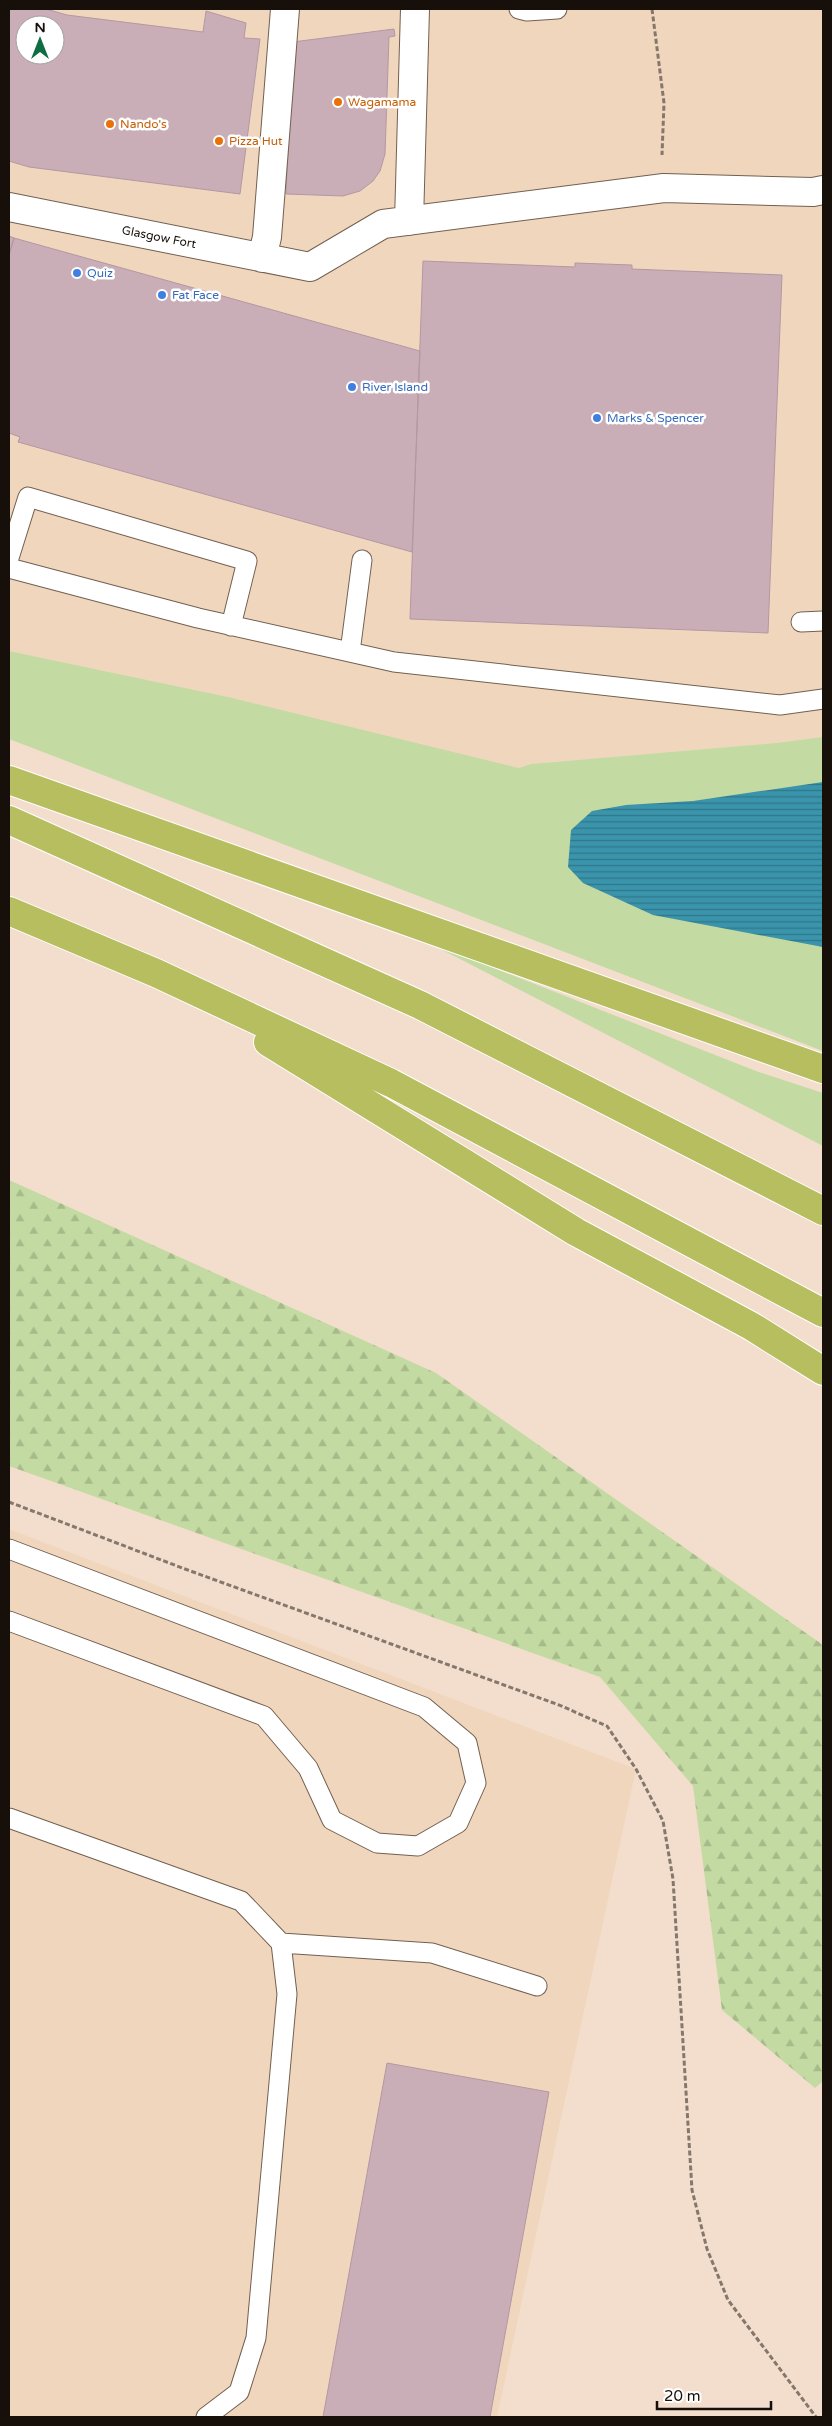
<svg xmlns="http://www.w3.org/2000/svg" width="832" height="2426" font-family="'Varela Round',sans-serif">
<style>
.built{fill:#f1d6be;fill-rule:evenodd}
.grass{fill:#c3daa2}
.forest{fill:url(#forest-firs)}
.water{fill:url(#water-rules)}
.building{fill:#c9aeb8;stroke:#b298a1;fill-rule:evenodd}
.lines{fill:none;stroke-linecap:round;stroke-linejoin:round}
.lane-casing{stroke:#726050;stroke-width:21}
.street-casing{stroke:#726050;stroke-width:30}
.highway-casing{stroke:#fff;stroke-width:30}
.path{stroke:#85776b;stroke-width:3;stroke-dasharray:5 2.5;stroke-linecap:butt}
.lane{stroke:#fff;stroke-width:19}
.street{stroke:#fff;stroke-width:28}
.highway{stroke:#b7be5f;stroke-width:28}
.food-dot{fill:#e8710a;stroke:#fff;stroke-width:2}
.shop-dot{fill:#3f7fe0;stroke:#fff;stroke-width:2}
.labels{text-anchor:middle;stroke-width:5;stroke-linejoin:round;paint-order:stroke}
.food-label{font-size:12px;fill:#c56008;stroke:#fff;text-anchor:start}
.street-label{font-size:12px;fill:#17100a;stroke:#fff}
.shop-label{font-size:12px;fill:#366cbe;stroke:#fff;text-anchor:start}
</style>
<defs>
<pattern id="forest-firs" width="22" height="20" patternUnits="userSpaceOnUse" patternTransform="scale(1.25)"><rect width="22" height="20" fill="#c3daa2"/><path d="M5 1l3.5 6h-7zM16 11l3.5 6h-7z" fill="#a7ba8a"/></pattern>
<pattern id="water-rules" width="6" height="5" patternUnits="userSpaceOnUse" patternTransform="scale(1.25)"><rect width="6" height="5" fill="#3a94ab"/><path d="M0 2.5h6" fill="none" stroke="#307789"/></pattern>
</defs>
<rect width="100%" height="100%" fill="#f3decd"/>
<path class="built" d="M9,9H823V737L776,743L531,764L519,768L228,697L9,651ZM25,25H55V55H25Z
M9,1529L636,1769L497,2417H9Z"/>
<path class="grass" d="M9,651L228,697L519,768L531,764L776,743L823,737V1051L9,739Z
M425,941L756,1071L823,1093V1146Z"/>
<path class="forest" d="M9,1180L436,1373L823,1645V2081L815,2088L722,2010L693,1786L600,1677L9,1466Z"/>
<path class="water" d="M823,782V947L653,915L583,883L568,867L571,830L592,811L626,805L693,801Z"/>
<path class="building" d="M9,9H46L67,15L203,32L206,11L246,23L244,38L260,39L240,194L29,167L9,161ZM25,25H55V55H25Z
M394,29L395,36L389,37L385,154L380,171L373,181L360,191L343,196L286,194L292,50L285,43Z
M9,236L14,238L9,255Z
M14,238L420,351L412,552L18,442L20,437L9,433V255Z
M423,261L575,267V263L632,265V269L782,275L768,633L410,619Z
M387,2063L549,2092L490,2417H323Z"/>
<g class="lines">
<defs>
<path id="lane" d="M519,9L527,11L557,9
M9,558L28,497L247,561L231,626
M9,568L198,618L394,662L780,705L823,699
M801,622L823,621
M350,652L362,560
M9,1549L424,1707L467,1743L476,1783L458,1823L418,1846L377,1843L332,1820L308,1768L264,1716L9,1621
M9,1818L241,1901L281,1943L287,1994L256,2338L239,2392L206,2417
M281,1943L432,1953L537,1986"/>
<path id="street" d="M9,207L310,267L383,224L664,188L813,192L823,190
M409,221L415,9
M262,258L267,237L285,9"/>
<path id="highway" d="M9,780L823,1069
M9,820L420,1005L823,1211
M9,911L156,973L391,1083L823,1313
M268,1042L576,1232L751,1326L823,1371"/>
</defs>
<use href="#lane" class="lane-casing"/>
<use href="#street" class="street-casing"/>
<use href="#highway" class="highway-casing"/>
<path class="path" d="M652,9L664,103L662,155
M9,1502L185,1569L559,1705L607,1726L636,1769L663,1821L673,1879L692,2190L707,2249L728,2300L816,2417"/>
<use href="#lane" class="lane"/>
<use href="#street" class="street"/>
<use href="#highway" class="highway"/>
</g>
<g class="food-dot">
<circle cx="338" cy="102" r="5"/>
<circle cx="110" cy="124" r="5"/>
<circle cx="219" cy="141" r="5"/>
</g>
<g class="shop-dot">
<circle cx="77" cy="273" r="5"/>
<circle cx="162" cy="295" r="5"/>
<circle cx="352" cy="387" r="5"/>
<circle cx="597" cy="418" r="5"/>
</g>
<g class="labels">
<g class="food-label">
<text x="348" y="106">Wagamama</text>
<text x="120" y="128">Nando's</text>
<text x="229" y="145">Pizza Hut</text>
</g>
<g class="street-label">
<text transform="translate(159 237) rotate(11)" y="4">Glasgow Fort</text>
</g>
<g class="shop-label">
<text x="87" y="277">Quiz</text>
<text x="172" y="299">Fat Face</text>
<text x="362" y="391">River Island</text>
<text x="607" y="422">Marks &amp; Spencer</text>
</g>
</g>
<rect width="832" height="2426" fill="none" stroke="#17100a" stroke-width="20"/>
<g transform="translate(40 40)"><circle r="24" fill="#ffffff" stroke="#a29f9d"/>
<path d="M0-4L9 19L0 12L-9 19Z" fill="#0e6d42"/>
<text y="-8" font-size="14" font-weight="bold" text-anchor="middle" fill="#17100a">N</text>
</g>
<path d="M657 2401v8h114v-8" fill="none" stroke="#17100a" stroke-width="2.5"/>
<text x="664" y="2401" font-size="15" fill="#17100a" stroke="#ffffff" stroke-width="4" paint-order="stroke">20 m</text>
</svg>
